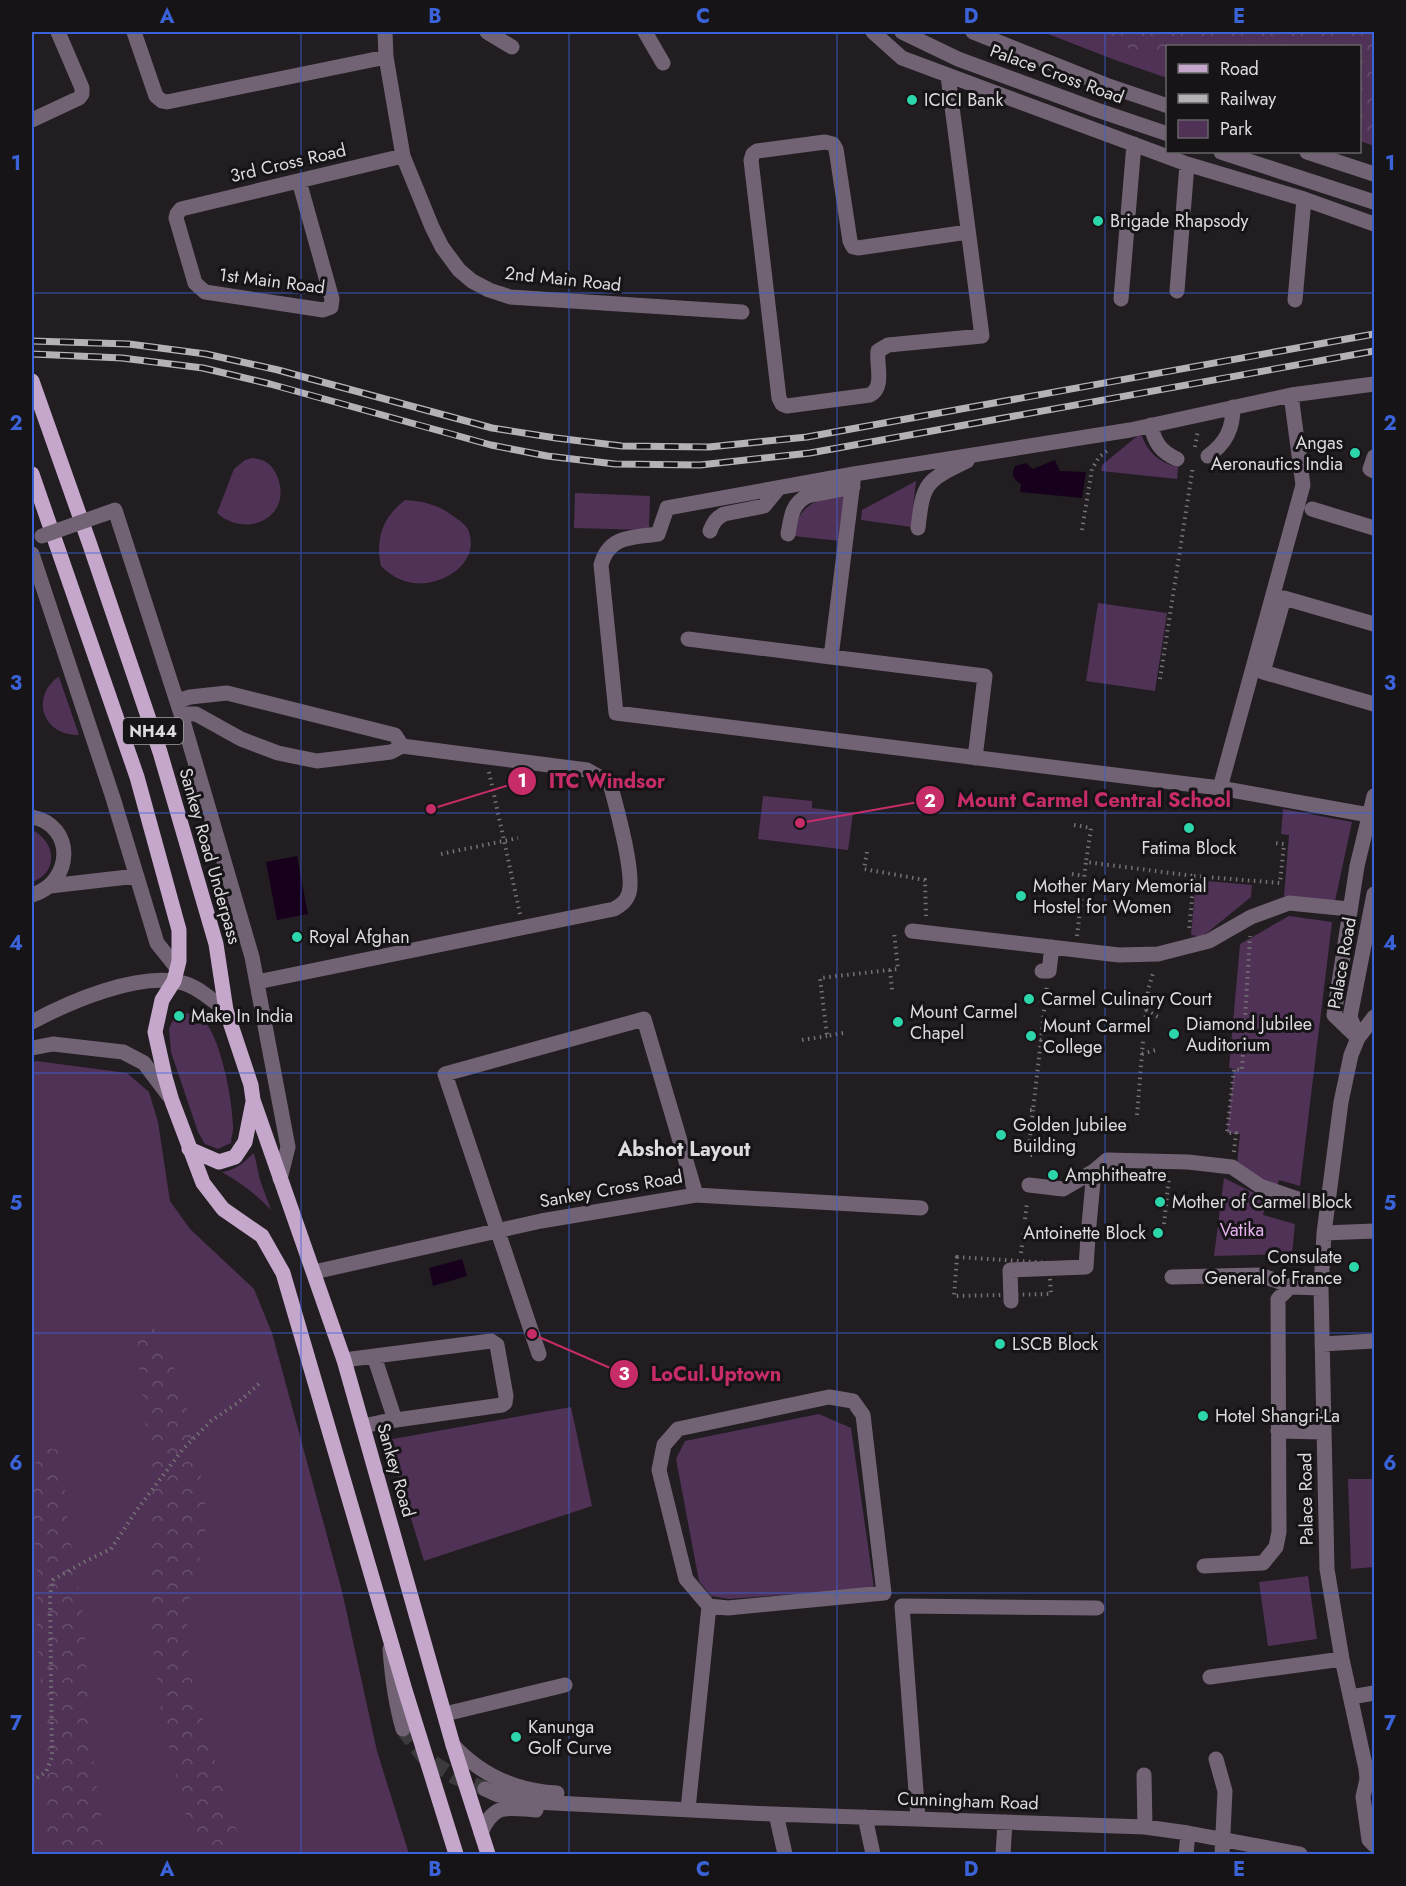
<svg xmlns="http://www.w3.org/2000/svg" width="1406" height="1886" font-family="Jost,sans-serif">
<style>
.green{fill:#503256}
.forest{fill:url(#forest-crowns)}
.water{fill:#17001c}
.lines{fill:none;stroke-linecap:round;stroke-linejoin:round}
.minor-tunnel{stroke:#3d3a3d;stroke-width:15;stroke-dasharray:15 8;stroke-linecap:butt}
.path{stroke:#757275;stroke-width:4;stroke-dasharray:1.5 4.5;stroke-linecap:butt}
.minor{stroke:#716374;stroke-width:15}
.major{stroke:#c6a7cc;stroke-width:15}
.rail-casing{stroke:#b5b2b5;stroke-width:7}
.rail{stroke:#171418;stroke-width:4.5;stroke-dasharray:14;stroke-linecap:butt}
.minor-bridge{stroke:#716374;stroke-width:15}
.grid{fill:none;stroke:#3a63d9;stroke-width:1.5;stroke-opacity:0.55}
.poi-dot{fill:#2dd5ab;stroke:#171418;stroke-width:2}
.labels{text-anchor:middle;stroke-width:6;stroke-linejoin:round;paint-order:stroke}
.shield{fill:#171418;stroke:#a29fa3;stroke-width:1.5}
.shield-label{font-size:16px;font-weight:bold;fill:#dedbde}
.street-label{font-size:18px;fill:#dedbde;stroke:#171418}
.poi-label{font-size:18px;fill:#dedbde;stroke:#171418;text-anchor:start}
.park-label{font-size:18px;fill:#e6b2f0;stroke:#171418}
.neighbourhood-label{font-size:20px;font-weight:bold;fill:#dedbde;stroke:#171418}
.leader{fill:none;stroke:#c52c68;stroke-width:2}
.callout-dot{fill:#c52c68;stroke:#171418;stroke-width:2}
.mark-label{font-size:18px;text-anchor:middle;font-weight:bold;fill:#fff}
.callout-label{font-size:20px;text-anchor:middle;font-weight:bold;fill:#c52c68;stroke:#171418;stroke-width:6;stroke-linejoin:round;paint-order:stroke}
.neatline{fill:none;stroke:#3a63d9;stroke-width:2}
.grid-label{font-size:20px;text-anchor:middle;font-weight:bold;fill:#3a63d9}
</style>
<defs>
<pattern id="forest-crowns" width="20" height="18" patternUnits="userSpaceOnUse" patternTransform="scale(1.5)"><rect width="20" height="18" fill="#503256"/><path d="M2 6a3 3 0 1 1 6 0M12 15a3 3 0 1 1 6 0" fill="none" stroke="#694f6e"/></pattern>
</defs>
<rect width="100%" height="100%" fill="#211d21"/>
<path class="green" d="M1043,32H1374V146L1360,141V46H1168L1167,78L1115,60Z
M1141,433C1147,452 1158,462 1178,467L1177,479L1101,471L1102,465Z
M252,458C265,459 272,464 277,476C294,516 247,540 217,513L234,469L245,460Z
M916,481L911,527L861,520L862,510Z
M575,493L650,496L649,530L574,528Z
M846,494L840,541L794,536C799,502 815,501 846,494Z
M405,500C423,501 439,505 453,516C459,520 467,525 469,532C480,565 440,587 413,583C400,581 390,575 381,566C375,538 383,517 405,500Z
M1098,603L1167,613L1155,691L1086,681Z
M58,677H59L79,735C43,736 30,698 58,677Z
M763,796L812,801V808L853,813L848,850L758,839Z
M1283,809L1352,822L1335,901L1284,896L1289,835L1281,834Z
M32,830C56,841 59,873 32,882Z
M1196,880L1252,885L1251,897L1202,937L1191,935Z
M1289,916L1332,922L1300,1186L1279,1180L1277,1186L1261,1180L1237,1164L1240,1134L1227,1133L1234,1069L1229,1068L1240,944Z
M185,1013C189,1014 196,1014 199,1016C220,1029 234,1105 233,1129C233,1133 231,1138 231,1143L218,1149L205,1144L198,1132L171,1052L169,1029L175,1015Z
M36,1061L127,1073L149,1092L158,1122L170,1201L190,1229L254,1289L272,1333L342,1591L377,1751L409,1854H32V1064Z
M254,1153L260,1180L271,1210C256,1194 241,1183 222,1172C236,1170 244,1162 254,1153Z
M1224,1178L1266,1199L1263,1215L1295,1224L1292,1254L1214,1256Z
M571,1407L592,1506L424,1561L387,1440Z
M819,1414L851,1428L874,1588L729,1599L711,1596L699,1581L676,1459L685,1441Z
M1348,1479H1374V1567L1351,1569Z
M1308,1576L1317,1639L1268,1646L1259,1582Z"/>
<path class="forest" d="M1089,32H1374V135L1360,129V46H1168L1167,65Z
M152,1325L171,1359L195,1434L205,1505V1543L193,1576L187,1613L188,1666L224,1794L245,1854H196L163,1724L150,1630L149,1452L138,1355V1335Z
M43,1448L61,1450L68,1525L84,1624L90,1737L106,1854H46L43,1841V1711L37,1633L38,1577L32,1518V1471Z"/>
<path class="water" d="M1055,460L1060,471L1086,472L1082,498L1020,492L1021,484C1013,480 1011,474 1015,466L1026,463L1033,469Z
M297,856L308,914L277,920L266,862Z
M462,1259L467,1276L433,1286L429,1268Z"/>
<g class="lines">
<path class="minor-tunnel" d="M403,1729L423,1756L455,1777L485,1789"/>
<path class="path" d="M1195,447L1198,430
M1082,530L1092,469L1099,457L1107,451
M1160,679L1193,466
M489,772L520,914
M1074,825L1091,828L1086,862
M867,852L864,869L925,880L926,916
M441,854L518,838
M1072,874L1084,876
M1194,876L1280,883L1284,844L1274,843
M1077,936L1086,862L1194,876L1189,931
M890,970L892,990
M1039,1000L1045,1001L1047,985
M1146,1010L1158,1017
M1145,1023L1148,990L1154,970
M1133,1031L1138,1032
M843,1033L827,1036L820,978L898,969L894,932
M1034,1039L1041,1040L1045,1001
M802,1040L827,1036
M1142,1054L1156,1050
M1030,1110H1033L1041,1040
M1137,1115L1143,1041
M1234,1152L1236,1133H1227L1234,1069L1242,1070L1250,936
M1032,1155H1028L1033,1110
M1025,1219L1027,1203
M1164,1224L1169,1177
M1021,1253L1024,1230
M957,1257L1049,1263L1051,1294L954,1296Z
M32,1781L46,1772L52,1757L50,1595L53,1580L82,1563L111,1549L136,1511L183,1449L211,1421L239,1402L262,1381"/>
<path class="minor" d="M134,32L156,96L162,101L167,102L386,57
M385,32L386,57L403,156L432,227L442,247L459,270L472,281L489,290L510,297L742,312
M487,32L512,47
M645,32L663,63
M873,32L902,58L1187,164L1304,199L1374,224
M902,32L958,59L1097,110L1168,134
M973,32L1106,85L1168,106
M948,76L982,336L888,345L878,351C876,365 885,387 870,395L787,406L782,404L779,398L751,160L753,154L757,151L825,142L833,144L836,149L850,241L853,247L858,248L968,232
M32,120L79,98L82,94V88L58,32
M1221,152L1374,202
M1307,152L1374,174
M299,181L332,299L331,307L323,310L205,292L195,283L176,218L177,214L181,209L403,156
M1177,291L1187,164
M1121,299L1134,144
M1295,300L1304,199
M1151,425C1154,442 1161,452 1177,459
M1208,456C1226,443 1233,429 1233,407
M1374,457L1370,469L1374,471
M1312,509L1374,528
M104,514L115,510L181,714L252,957L288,1147L280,1179
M918,528C923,482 926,481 967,461
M710,531C713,523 716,518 724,514L764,506L778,489
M788,534C791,519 791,504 807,496L853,487
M32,554L113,798L157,943L177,968
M1374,624L1284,598L1263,672L1374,704
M688,639L831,657L854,474
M831,657L985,676L975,758
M177,701L190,697L227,693L395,735L402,746L391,752L317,761L278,753L241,739L196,714H181
M1220,788L1303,485L1291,395
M1369,815L1220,788L616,713L601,565C609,535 632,538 658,534L667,508L854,474L1130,430L1291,395L1374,384
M32,817C75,825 74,882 32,895
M50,886L137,876
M912,931L1119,955L1158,954L1209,941L1251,917L1289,903L1349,909
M1042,971H1049L1052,947
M257,982L614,909C621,905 626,902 629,893C635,873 616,806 610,783L587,770L402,746
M1374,1017L1358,1038L1351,1055L1341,1102L1324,1233L1321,1288L1327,1569L1342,1659L1366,1769L1367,1779L1363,1797L1369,1840L1374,1845
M32,1022C69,1002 140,971 183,983C199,987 212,1001 226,1010
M1357,1034L1350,1017L1374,894
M1358,1038L1334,1015L1357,866L1374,796
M32,1048L53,1044L123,1052L144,1063L169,1096
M1029,1185L1063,1189L1094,1171
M1089,1225L1094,1171L1107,1160L1188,1162L1232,1167L1260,1186L1298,1199L1328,1204
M1324,1233L1374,1231
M314,1272L541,1221L696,1195L921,1208
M1172,1277L1260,1275L1280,1282L1290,1287
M1011,1301L1010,1270L1086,1267L1088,1237
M1322,1344L1374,1341
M539,1354L445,1074L644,1019L696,1195
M374,1356L395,1420
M344,1360L491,1341L497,1345L506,1396L505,1403L502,1405L382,1422L363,1426
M829,1397L853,1401L863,1415L884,1593L728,1608L709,1606L686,1579L659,1470L664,1445L678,1429Z
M1278,1431L1324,1432
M1204,1566L1263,1563L1276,1547L1279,1532L1278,1299L1290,1287L1321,1288
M390,1649C392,1677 395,1702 403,1729
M1210,1677L1342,1659
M1351,1697L1374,1693
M445,1714L565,1685
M453,1745C481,1775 517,1791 557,1793
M1216,1759L1225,1791L1222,1854
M1144,1775L1145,1827
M485,1789L498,1795L535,1802L771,1814L1145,1827L1188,1833L1300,1854
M688,1809L709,1606
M776,1814L785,1854
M865,1817L873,1854
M918,1818L902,1606L1097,1608
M481,1833C494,1802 508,1808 536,1810
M1003,1854L1005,1822
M1186,1854L1188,1833"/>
<path class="major" d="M32,381L90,545L160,752L216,944L226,1010L251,1085L253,1100L344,1360L453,1745L488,1854
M32,474L137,777L179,930V961L174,981L162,1000L155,1032L165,1077L172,1101L203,1183L223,1209L262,1236L283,1273L405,1690L456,1854
M189,1149L219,1162L235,1157L245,1142L253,1102"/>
<defs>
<path id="rail" d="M32,341L129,344L206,354L278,370L492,428L556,438L622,446L709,447L807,437L1374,334
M32,354L122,358L203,368L270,384L491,445L547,456L615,464L700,465L810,453L1374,351"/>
</defs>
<use href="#rail" class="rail-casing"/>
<use href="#rail" class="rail"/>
<path class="minor-bridge" d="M42,536L104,514"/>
</g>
<path class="grid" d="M301,32V1854M569,32V1854M837,32V1854M1105,32V1854M32,293H1374M32,553H1374M32,813H1374M32,1073H1374M32,1333H1374M32,1593H1374"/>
<g class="poi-dot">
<circle cx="912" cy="100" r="6"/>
<circle cx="1098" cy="221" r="6"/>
<circle cx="1355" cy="453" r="6"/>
<circle cx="1189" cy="828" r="6"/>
<circle cx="1021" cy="896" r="6"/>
<circle cx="297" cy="937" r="6"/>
<circle cx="1029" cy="999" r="6"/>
<circle cx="179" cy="1016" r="6"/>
<circle cx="898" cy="1022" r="6"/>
<circle cx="1174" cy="1034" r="6"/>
<circle cx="1031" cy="1036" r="6"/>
<circle cx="1001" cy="1135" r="6"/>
<circle cx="1053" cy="1175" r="6"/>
<circle cx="1160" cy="1202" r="6"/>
<circle cx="1158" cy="1233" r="6"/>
<circle cx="1354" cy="1267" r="6"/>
<circle cx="1000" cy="1344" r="6"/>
<circle cx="1203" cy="1416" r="6"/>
<circle cx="516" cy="1737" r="6"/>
</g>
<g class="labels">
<rect class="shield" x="123" y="718" width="60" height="26" rx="4.5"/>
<g class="shield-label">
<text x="153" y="737">NH44</text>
</g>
<g class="street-label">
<text transform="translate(1057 74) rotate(20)" y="6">Palace Cross Road</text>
<text transform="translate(288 163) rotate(-13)" y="6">3rd Cross Road</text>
<text transform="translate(563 279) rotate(6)" y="6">2nd Main Road</text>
<text transform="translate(272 281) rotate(7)" y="6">1st Main Road</text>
<text transform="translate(210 856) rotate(74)" y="6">Sankey Road Underpass</text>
<text transform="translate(1342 963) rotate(-80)" y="6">Palace Road</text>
<text transform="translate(611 1189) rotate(-10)" y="6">Sankey Cross Road</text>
<text transform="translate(396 1470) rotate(74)" y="6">Sankey Road</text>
<text transform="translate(1306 1499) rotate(-91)" y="6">Palace Road</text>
<text transform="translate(968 1801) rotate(2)" y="6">Cunningham Road</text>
</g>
<g class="poi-label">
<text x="924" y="106">ICICI Bank</text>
<text x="1110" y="227">Brigade Rhapsody</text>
<text x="1343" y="449" text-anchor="end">Angas<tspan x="1343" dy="21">Aeronautics India</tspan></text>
<text x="1189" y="854" text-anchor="middle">Fatima Block</text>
<text x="1033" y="892">Mother Mary Memorial<tspan x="1033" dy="21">Hostel for Women</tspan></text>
<text x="309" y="943">Royal Afghan</text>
<text x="1041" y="1005">Carmel Culinary Court</text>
<text x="910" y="1018">Mount Carmel<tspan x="910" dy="21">Chapel</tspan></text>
<text x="191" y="1022">Make In India</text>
<text x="1186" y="1030">Diamond Jubilee<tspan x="1186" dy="21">Auditorium</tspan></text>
<text x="1043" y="1032">Mount Carmel<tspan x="1043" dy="21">College</tspan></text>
<text x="1013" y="1131">Golden Jubilee<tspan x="1013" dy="21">Building</tspan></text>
<text x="1065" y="1181">Amphitheatre</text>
<text x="1172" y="1208">Mother of Carmel Block</text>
<text x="1146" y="1239" text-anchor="end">Antoinette Block</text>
<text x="1342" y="1263" text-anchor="end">Consulate<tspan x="1342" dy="21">General of France</tspan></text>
<text x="1012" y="1350">LSCB Block</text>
<text x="1215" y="1422">Hotel Shangri-La</text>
<text x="528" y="1733">Kanunga<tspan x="528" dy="21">Golf Curve</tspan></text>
</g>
<g class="park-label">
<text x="1242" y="1236">Vatika</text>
</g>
<g class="neighbourhood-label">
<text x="684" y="1156">Abshot Layout</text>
</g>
</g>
<path class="leader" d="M431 809L522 781M800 823L930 800M532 1334L624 1374"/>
<g class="callout-dot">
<circle cx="431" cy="809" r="6"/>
<circle cx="800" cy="823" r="6"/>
<circle cx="532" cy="1334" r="6"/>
<circle cx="522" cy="781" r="15"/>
<circle cx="930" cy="800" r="15"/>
<circle cx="624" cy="1374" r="15"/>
</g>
<g class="mark-label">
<text x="522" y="787">1</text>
<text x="930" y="807">2</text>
<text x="624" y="1380">3</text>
</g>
<g class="callout-label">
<text x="607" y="788">ITC Windsor</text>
<text x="1094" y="807">Mount Carmel Central School</text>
<text x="716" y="1381">LoCul.Uptown</text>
</g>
<rect width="1406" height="1886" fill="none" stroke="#171418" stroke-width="66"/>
<rect x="1166" y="45" width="195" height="108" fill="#171418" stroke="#676467" stroke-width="1.5"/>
<rect x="1178" y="64" width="30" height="9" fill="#c6a7cc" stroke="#676467" stroke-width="1.5"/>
<text x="1220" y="75" font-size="18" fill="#dedbde">Road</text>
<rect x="1178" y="94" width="30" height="9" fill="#b5b2b5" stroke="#676467" stroke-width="1.5"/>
<text x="1220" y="105" font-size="18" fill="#dedbde">Railway</text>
<rect x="1178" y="120" width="30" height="18" fill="#503256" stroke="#676467" stroke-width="1.5"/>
<text x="1220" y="135" font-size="18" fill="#dedbde">Park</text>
<rect x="33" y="33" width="1340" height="1820" class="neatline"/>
<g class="grid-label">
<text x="167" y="23">A</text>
<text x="435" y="23">B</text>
<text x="703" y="23">C</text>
<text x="971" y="23">D</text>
<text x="1239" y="23">E</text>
<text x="16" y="170">1</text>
<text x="1390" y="170">1</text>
<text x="16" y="430">2</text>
<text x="1390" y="430">2</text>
<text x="16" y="690">3</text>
<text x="1390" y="690">3</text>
<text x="16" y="950">4</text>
<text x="1390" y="950">4</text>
<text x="16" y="1210">5</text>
<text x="1390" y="1210">5</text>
<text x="16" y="1470">6</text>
<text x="1390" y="1470">6</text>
<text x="16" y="1730">7</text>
<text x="1390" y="1730">7</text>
<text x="167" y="1876">A</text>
<text x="435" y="1876">B</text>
<text x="703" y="1876">C</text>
<text x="971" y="1876">D</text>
<text x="1239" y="1876">E</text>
</g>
</svg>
